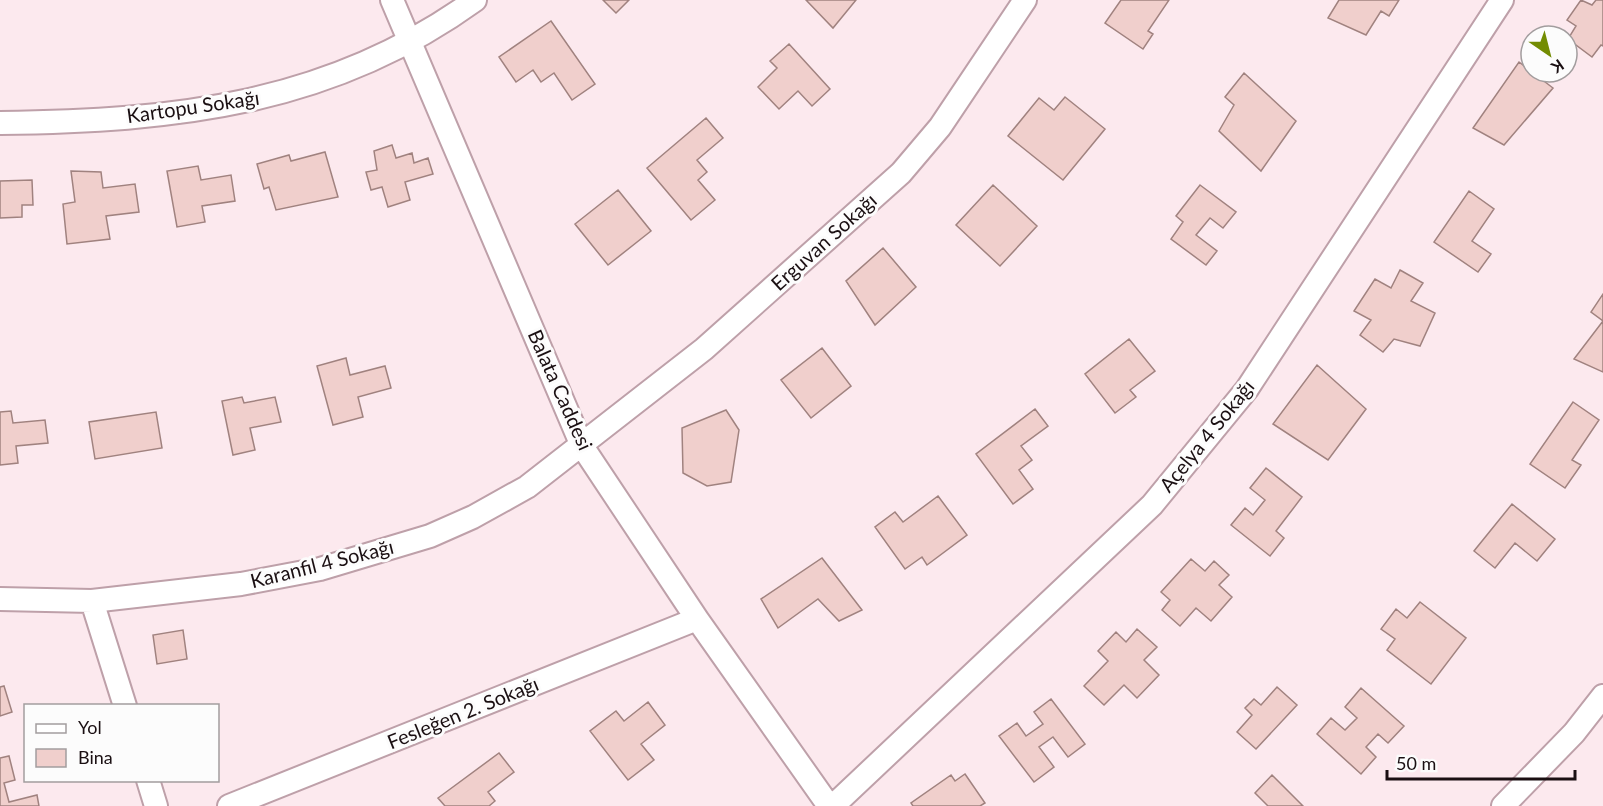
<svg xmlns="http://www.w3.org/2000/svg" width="1603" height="806" font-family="Lato,sans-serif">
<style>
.building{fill:#f0cfcc;stroke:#a0827f;stroke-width:1.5}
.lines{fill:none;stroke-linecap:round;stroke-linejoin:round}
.minor-casing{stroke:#bea0a9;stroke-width:26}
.minor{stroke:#fff;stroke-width:22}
.labels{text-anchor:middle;stroke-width:6;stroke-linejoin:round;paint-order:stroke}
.street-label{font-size:20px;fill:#1a0f12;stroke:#fcfcfc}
</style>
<rect width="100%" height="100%" fill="#fce9ee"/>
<path class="building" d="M603,0H629L616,13Z
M806,0H856L833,28Z
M1121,0H1169L1148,31L1153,34L1143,49L1105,23Z
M1339,0H1399L1389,16L1381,11L1366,35L1328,18Z
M1581,0L1592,5L1596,0H1603V46L1601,45L1592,57L1568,39L1576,26L1567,20Z
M551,21L595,84L572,100L554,73L541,82L533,70L516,82L499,57Z
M789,44L830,89L812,106L798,91L779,109L758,87L777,68L770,61Z
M1519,62L1553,88L1504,145L1473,128Z
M1244,73L1296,121L1261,171L1219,131L1234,105L1225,97Z
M1065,97L1105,129L1063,180L1008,136L1039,98L1054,110Z
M706,118L723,138L697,160L707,172L698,180L715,200L691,220L647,168Z
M392,145L396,158L412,153L414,163L428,158L433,174L405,182L410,200L388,207L382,187L371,190L366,172L377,170L374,151Z
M325,152L338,197L276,210L269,187L264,189L257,164L289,155L291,161Z
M198,166L201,180L231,175L235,201L202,206L205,222L177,227L167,171Z
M71,171L101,172L103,188L135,184L139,212L106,216L110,239L67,244L63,204L75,202Z
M32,180L33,205H22V217L0,218V181Z
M993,185L1037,226L1000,266L956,225Z
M1200,185L1236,212L1223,228L1210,218L1196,235L1217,251L1206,265L1171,239L1183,222L1176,216Z
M618,190L651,231L608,265L575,224Z
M1469,191L1494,209L1472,241L1491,254L1478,272L1434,242Z
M883,248L916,287L875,325L846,281Z
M1400,270L1423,283L1411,301L1435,313L1420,346L1394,339L1383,352L1360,335L1371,320L1354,311L1375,279L1391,288Z
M1603,294V372L1574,359L1603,321L1591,312Z
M1129,339L1155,371L1130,390L1136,397L1115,413L1085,374Z
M822,348L851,386L811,418L781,380Z
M346,358L350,375L385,366L391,388L358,397L363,417L333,425L317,366Z
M1317,365L1366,409L1328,460L1273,424Z
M242,397L244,403L275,397L281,422L250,428L255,450L233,455L222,401Z
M1573,402L1599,420L1572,460L1581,465L1565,488L1530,464Z
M1035,409L1048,426L1021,446L1032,460L1019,470L1033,489L1013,504L976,454Z
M726,410L739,430L731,482L707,486L683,473L682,428Z
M11,411L13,423L45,420L48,443L16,446L18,463L0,465V412Z
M156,412L162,448L95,459L89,422Z
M1266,468L1302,497L1276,531L1284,538L1270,556L1231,525L1245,508L1253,515L1265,500L1250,488Z
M938,496L967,535L927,565L922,557L905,569L875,527L895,512L903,522Z
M1512,504L1555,539L1537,561L1515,543L1495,568L1474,551Z
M822,558L862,610L839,621L818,599L778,628L761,599Z
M1191,559L1205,571L1214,561L1229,575L1219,585L1232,597L1211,621L1196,608L1180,626L1162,610L1170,600L1161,592Z
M1420,602L1466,638L1431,684L1387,650L1395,639L1381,629L1396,609L1407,618Z
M1137,629L1157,647L1144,660L1159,675L1137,698L1124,685L1104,705L1084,686L1108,661L1098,651L1116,632L1126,642Z
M183,630L187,659L157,664L153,635Z
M4,686L12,712L0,716V687Z
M1277,687L1297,705L1256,749L1237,732L1252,715L1245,708L1254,699L1261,705Z
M1361,688L1404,726L1388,743L1378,734L1366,747L1376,757L1361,774L1317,734L1331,718L1345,730L1357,718L1345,707Z
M1051,699L1085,744L1068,757L1053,737L1039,747L1054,767L1034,782L999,736L1017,723L1026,736L1043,724L1034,712Z
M648,702L665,725L641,744L654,760L628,780L590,731L616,711L624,721Z
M499,753L514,772L488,792L495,801L489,806H445L438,798Z
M9,756L15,780L4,783L9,802L37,795L39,806H0V758Z
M965,774L985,803L980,806H913L911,803L951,775L955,781Z
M1272,775L1303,806H1268L1255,793Z"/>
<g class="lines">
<defs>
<path id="minor" d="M392,0L582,446L697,619L829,806
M0,123C174,121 330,105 475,0
M0,599L92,601L241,584L320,569L430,536L473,517L527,487L704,349L901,173L940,127L1025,0
M92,601L125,706
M148,780L156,806
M229,806L697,619
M833,806L1152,505L1247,389L1502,0
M1503,806L1574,733L1603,696"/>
</defs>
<use href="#minor" class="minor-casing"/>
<use href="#minor" class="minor"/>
</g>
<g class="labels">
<g class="street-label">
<text transform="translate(193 107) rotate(-8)" y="7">Kartopu Sokağı</text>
<text transform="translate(824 242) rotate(-42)" y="7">Erguvan Sokağı</text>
<text transform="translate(560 390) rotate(66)" y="7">Balata Caddesi</text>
<text transform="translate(1207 436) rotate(-51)" y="7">Açelya 4 Sokağı</text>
<text transform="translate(322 564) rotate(-14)" y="7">Karanfil 4 Sokağı</text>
<text transform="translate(463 713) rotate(-22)" y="7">Fesleğen 2. Sokağı</text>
</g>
</g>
<rect x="24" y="704" width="195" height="78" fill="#fcfcfc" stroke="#a29d9e" stroke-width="1.5"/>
<rect x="36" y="724" width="30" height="9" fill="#ffffff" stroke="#a29d9e" stroke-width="1.5"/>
<text x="78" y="734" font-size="18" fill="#1a0f12">Yol</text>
<rect x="36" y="749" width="30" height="18" fill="#f0cfcc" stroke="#a29d9e" stroke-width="1.5"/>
<text x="78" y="764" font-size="18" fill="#1a0f12">Bina</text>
<g transform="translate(1549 54) rotate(145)"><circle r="28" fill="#fcfcfc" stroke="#a29d9e" stroke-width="1.5"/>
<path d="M0-4.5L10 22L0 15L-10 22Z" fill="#738c02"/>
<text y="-9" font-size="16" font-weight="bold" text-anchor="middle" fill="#1a0f12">K</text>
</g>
<path d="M1387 770v9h188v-9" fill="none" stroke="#1a0f12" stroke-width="3"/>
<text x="1396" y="770" font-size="18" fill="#1a0f12" stroke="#fcfcfc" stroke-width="4.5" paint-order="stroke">50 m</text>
</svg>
